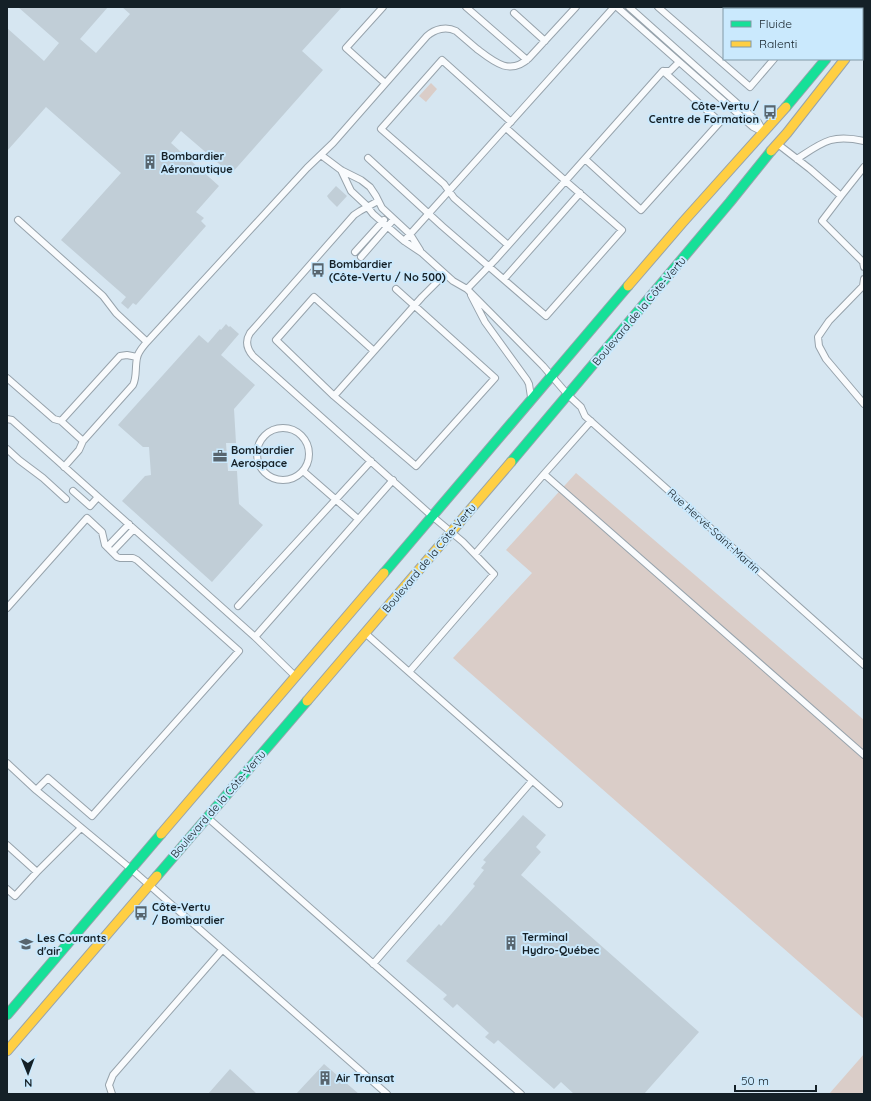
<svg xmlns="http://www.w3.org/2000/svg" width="871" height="1101" font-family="Quicksand,sans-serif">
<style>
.green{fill:#dacdc8}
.building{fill:#c1ced7}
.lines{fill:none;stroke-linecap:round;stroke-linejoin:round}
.lane-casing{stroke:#97a3ac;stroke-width:8}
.fast-casing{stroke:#97a3ac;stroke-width:11}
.slow-casing{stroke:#97a3ac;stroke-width:11}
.lane{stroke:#f9fbfd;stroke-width:6}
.fast{stroke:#16e098;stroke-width:9}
.slow{stroke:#ffcf43;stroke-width:9}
.labels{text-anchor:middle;stroke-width:4;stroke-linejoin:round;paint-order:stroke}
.poi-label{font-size:11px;font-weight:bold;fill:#142027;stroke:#cae9fd;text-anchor:start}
.street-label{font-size:11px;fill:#142027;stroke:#cae9fd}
</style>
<rect width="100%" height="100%" fill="#d6e6f1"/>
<path class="green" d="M431,83L437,89L426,102L419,96Z
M576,473L864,720V1019L453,658L532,573L506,550Z
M864,1054V1094H829Z"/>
<path class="building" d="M18,7H108L80,39L96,53L130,14L122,7H342L302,51L323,70L231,174L181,131L171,143L219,186L196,212L204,218L201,221L206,226L136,305L133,303L128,309L121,303L126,297L61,240L121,173L46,107L7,151V28L44,61L59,43Z
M336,186L347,196L337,207L329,199L327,196Z
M226,324L229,327L230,326L239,334L221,355L255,385L234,409L236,443H226L228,471H237L239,504L263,525L212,582L122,501L145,476L151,475L149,447H143L118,425L199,335L208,343L220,329L221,330Z
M523,815L546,835L536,847L541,852L521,875L699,1032L644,1094H574L561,1082L554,1089L498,1040L494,1044L485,1037L489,1033L457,1004L453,1008L443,999L447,995L406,961L439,924L441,926L475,886L473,884L484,870L481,868L486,862L483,860Z
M324,1064L359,1094H296Z
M230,1069L257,1094H208Z"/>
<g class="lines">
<defs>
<path id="lane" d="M383,7L346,48L385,83
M466,7L527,60
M617,7L753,127L763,132
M629,7L758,122L763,131
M658,7L750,87L774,59
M819,9L820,7
M514,13L545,41
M779,145L810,169L841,196L822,221L863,262L864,267
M321,155L341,170L361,180L370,187L376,196L382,208L410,234L420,250
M368,158L442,226L546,316L622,230L569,184L506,128
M585,159L641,210L720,122L663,71
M797,159C823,142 831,134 864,141
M341,170L351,191L366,205L373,214L404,241L422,253L453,281L467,289L543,366L568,395L581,407L585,416L864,665
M841,196L864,167
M378,201L360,211L354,215L250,333C245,341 247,349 253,356L432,516L463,542L494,574L409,672L559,804
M18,220L103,296L116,313L147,342
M404,241L614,7
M508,245L454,198L444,184L381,129L442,60L511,122
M355,252L384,220
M361,257L394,219
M504,279L580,193
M864,279L863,286L829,321L818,337L819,346L826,359L864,404
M467,289L495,260L663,71H670L679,62
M471,295L485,322L527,380L529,384L531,397
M374,351L314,297L276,340L334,396L416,466L495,378L396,289
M7,378L54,419L61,421
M334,396L422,297L445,274
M7,419L12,420L255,637L294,675
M257 454a26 26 0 1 1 52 0a26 26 0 1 1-52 0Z
M83,441L61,421L120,356L127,355L137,357
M7,449L19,460L43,478L66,499
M64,467L79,450L83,441L133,385C137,377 135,367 137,358C138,352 142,348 146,343L307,168L333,143L427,36C435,29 446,26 456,31C463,37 470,43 477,49C494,62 510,76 529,58L576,7
M303,471L358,519
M544,474L864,755
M73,491L90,506L98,497
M107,547L129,524
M112,552L134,529
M475,554L544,474L591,421
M238,606L371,461
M7,608L87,518L102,532L105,545L117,557L120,558H133L137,560L239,651L92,816L48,778L36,790L7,763
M365,633L409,672
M255,637L393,480
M36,790L131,869L387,1094
M208,818L521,1094
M7,845L37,872
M7,889L15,896L37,872L81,828
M373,964L532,781
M112,1094L109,1085L113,1075L222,950"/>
<path id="fast" d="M862,34L864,32
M786,107L826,59
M511,462L730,202L771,151
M384,573L628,286
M157,876L307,701
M7,1015L161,834"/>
<path id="slow" d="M771,151L787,133L845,59
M628,286L683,222L786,107
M307,701L511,462
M161,834L384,573
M7,1051L157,876"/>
</defs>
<use href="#lane" class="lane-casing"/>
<use href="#fast" class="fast-casing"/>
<use href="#slow" class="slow-casing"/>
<use href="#lane" class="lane"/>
<use href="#fast" class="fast"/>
<use href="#slow" class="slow"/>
</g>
<defs>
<symbol id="bus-bare" viewBox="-9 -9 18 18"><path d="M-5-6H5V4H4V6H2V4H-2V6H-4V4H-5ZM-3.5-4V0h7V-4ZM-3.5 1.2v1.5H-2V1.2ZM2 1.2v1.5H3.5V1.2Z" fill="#58656e" stroke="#cae9fd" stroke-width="2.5" paint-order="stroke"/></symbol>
<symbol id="building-bare" viewBox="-9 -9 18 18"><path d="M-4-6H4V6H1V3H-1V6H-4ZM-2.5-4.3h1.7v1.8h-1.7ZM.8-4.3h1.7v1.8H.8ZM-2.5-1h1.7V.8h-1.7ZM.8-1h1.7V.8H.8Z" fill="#58656e" stroke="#cae9fd" stroke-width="2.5" paint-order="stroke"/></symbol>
<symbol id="office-bare" viewBox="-9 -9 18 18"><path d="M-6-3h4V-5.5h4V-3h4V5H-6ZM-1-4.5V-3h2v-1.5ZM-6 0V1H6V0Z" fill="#58656e" stroke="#cae9fd" stroke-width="2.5" paint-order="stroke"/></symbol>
<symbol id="school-bare" viewBox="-9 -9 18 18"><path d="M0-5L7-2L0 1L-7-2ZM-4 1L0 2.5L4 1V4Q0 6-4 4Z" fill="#58656e" stroke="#cae9fd" stroke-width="2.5" paint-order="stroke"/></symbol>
</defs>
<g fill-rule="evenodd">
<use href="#bus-bare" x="760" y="102" width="20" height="20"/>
<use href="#building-bare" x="140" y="152" width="20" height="20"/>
<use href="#bus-bare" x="308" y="260" width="20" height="20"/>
<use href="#office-bare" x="210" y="446" width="20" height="20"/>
<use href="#bus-bare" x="131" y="903" width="20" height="20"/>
<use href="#building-bare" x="501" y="933" width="20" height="20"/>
<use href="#school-bare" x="16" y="934" width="20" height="20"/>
<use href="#building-bare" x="315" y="1068" width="20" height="20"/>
</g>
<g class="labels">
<g class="poi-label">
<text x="759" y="110" text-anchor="end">Côte-Vertu /<tspan x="759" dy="13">Centre de Formation</tspan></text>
<text x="161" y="160">Bombardier<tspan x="161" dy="13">Aéronautique</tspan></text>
<text x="329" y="268">Bombardier<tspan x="329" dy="13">(Côte-Vertu / No 500)</tspan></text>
<text x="231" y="454">Bombardier<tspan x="231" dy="13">Aerospace</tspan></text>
<text x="152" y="911">Côte-Vertu<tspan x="152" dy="13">/ Bombardier</tspan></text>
<text x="522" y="941">Terminal<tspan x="522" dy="13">Hydro-Québec</tspan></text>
<text x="37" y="942">Les Courants<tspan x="37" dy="13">d'air</tspan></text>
<text x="336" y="1082">Air Transat</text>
</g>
<g class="street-label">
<text transform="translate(639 311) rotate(-50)" y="4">Boulevard de la Côte-Vertu</text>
<text transform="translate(714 531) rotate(42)" y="4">Rue Hervé-Saint-Martin</text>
<text transform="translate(429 558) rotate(-50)" y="4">Boulevard de la Côte-Vertu</text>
<text transform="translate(218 804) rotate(-49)" y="4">Boulevard de la Côte-Vertu</text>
</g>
</g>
<rect width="871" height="1101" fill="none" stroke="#142027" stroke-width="16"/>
<rect x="723" y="8" width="140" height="52" fill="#cae9fd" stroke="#8199a7"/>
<rect x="731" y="21" width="20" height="6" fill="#16e098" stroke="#8199a7"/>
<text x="759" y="28" font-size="12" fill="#142027">Fluide</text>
<rect x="731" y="41" width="20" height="6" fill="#ffcf43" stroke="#8199a7"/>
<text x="759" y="48" font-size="12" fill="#142027">Ralenti</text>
<g transform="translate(28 1073) rotate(179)" stroke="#cae9fd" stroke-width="3" paint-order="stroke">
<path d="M0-3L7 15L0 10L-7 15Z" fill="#142027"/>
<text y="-6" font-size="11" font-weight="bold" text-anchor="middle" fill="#142027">N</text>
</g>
<path d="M735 1085v6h81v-6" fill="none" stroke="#142027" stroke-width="2"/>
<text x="741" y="1085" font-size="12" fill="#142027" stroke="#cae9fd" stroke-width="3" paint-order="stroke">50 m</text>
</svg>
